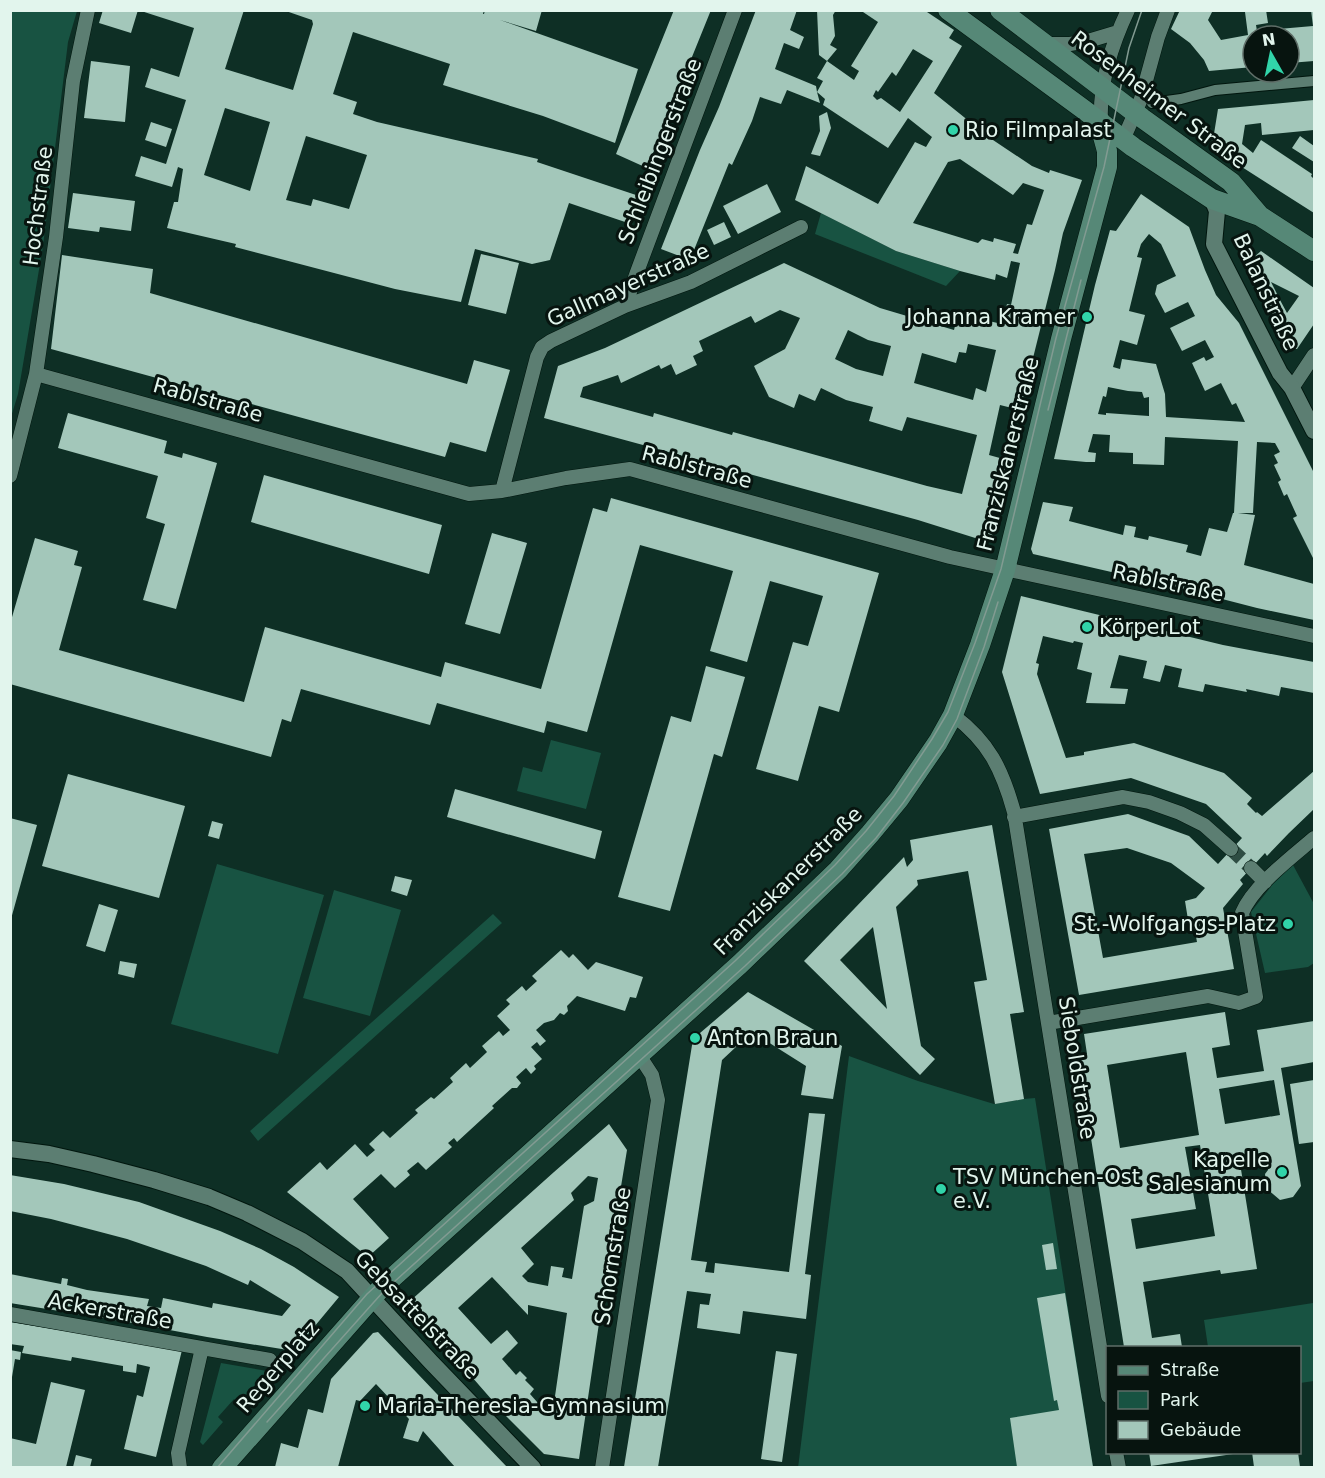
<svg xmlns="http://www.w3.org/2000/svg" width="1325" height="1478" font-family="'DejaVu Sans',sans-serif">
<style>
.green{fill:#185342}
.building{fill:#a3c7ba;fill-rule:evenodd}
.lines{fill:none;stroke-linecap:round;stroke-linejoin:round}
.minor-tunnel{stroke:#2e4d43;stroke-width:14;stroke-dasharray:14 7;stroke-linecap:butt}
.pedestrian-casing{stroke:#00160e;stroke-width:12}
.minor-casing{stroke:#00160e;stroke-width:15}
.tertiary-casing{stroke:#00160e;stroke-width:18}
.secondary-casing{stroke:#00160e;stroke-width:21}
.pedestrian{stroke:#5c7e72;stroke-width:10}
.minor{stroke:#5c7e72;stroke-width:14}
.tertiary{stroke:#5c7e72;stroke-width:16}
.secondary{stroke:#568877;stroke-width:20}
.tram{stroke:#829b92;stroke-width:1.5}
.poi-dot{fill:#31d4a9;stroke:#07140f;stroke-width:2}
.labels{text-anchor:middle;stroke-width:6;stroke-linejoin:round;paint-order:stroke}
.street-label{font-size:21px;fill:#e2f5ed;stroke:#07140f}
.poi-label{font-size:21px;fill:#e2f5ed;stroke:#07140f;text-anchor:start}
</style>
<rect width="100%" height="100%" fill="#0e2f25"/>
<path class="green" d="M11,10L77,11L68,42L43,246L18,394L11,417Z
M821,213L896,251L960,271L946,286L815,234Z
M551,740L601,753L586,809L517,791L523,767L542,772Z
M217,864L324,895L278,1054L171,1024Z
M1293,865L1314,904V963L1308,967L1265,973L1251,912L1273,884Z
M334,890L401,910L370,1016L303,998Z
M493,914L502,923L258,1141L250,1131Z
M849,1056L918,1081L994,1104L1024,1099L1035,1098L1093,1467L798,1468Z
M1313,1303L1314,1314V1381L1300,1383V1348L1208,1347L1204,1320Z
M221,1363L267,1371L239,1404L234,1399L218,1417L223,1422L203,1445L200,1442Z"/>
<path class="building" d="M103,10H138L131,33L99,23Z
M138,10H244L225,69L293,90L313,24L312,20L283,10H484L483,14H484L485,10H542L536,31L500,20L638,69L615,143L543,116L443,85L450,64L353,32L333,94L357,102L353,114L377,122L538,159L537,162L639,196L628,223L569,203L550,260L532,264L475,249L461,302L395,289L235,247L236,244L167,228L174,202H178L183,169L178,167L172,187L135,176L141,156L166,164L186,100L145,87L151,68L179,77L194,28ZM225,108L270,122L250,191L204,175ZM306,136L367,155L349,209L313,199L311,206L286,200Z
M674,10H711L647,168L616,154Z
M756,10H797L790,30L804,37L799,49L784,43L775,69L816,86L817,92L823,81L817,78L827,61L854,80L859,71L851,66L878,22L860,10H924L954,30L949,38L962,46L934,93L990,138L1032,166L1049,173L1050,170L1082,180L1063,233L1055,270L1020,410L1000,405L989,455L1007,460L991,532L993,536L988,542L918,520L544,418L558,366L605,348L784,263L880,308L954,330L958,314L1002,324L1007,304L1011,305L1020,263L1011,261L1007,278L996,274L995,280L960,271L896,251L795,200L806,166L878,204L915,142L926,147L932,137L908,118L888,148L823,105L825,99L817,92L820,103L787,90L781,104L760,97L752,121L732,165L729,163L690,260L661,249L700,150L719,107ZM913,49L933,61L900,112L881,98L877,100L873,96L876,90L878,92L892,72L896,76ZM960,159L1013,195L1023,183L1044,190L1032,225L1027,224L1018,254L1013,253L1016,244L994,238L993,242L982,239L978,243L913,223L948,162ZM780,310L800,318L785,349L754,366L769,397L794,408L799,394L815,401L821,388L846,400L873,407L869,421L902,431L907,417L977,435L962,494L927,486L733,432L732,435L654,413L653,417L580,397L583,387L618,375L621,383L659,365L661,369L671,364L676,375L697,365L693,356L703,351L699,341L751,316L755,323ZM848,330L868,340L891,346L883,376L856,369L835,359ZM968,344L996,350L986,392L976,388L973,400L914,383L922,353L956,363L959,352L966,353Z
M817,10H836L833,15L835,36L830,45L837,49L827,61L819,55Z
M1180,10H1213L1208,20L1221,40L1248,35L1245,12L1246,10H1266L1268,23L1256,25L1257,31L1313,26L1311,10H1314V61L1289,63V36H1253V67L1209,71L1204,60L1190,43L1171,29Z
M91,61L130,66L125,122L84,118Z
M1314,100V130L1262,135L1261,123L1245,125L1242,144L1253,153L1261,140L1312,174L1311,176L1314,179V213L1209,146L1213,140L1218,109Z
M827,112L831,128L820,156L811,154L820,131L819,116Z
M151,122L172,129L166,147L145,140Z
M1300,136L1314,146V162L1292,148Z
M767,184L781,212L738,234L723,206Z
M73,193L135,201L131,231L100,227L99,232L68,228Z
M1141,194L1189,227L1205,270L1216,295L1239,323L1314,473V560L1293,518L1297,516L1287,494L1284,496L1278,482L1281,480L1274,465L1278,463L1274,455L1280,452L1275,443L1257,442L1253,513H1238L1255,515L1244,565L1314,584V620L1257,608L1168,585L1033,554L1031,549L1043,502L1073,507L1069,521L1123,535L1125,525L1136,527L1134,537L1148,540L1149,536L1188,545L1186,552L1201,556L1209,528L1227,532L1233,513H1234L1238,441L1165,437L1164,465L1133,464V453L1109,452L1110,435L1093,434L1088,452L1096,453L1095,462H1086L1054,459L1095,285L1110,230L1116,231ZM1149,234L1161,244L1176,276L1157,285L1155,294L1165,313L1188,302L1195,316L1170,328L1182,351L1205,340L1214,357L1206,361L1204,357L1192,363L1205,391L1221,383L1232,405L1236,403L1245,422L1166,417L1165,394L1156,364L1122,359L1120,369L1113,367L1120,340L1137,345L1145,315L1129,311L1142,258L1137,257L1141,244ZM1108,387L1128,391L1142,392L1144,398L1149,397V416L1106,413V415L1098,414L1103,396L1106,397Z
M724,222L731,237L714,245L707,230Z
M1261,251L1314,288V324L1297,349H1291L1246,264ZM1271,282L1299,296L1287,313L1280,300Z
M481,254L519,263L506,314L468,305Z
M62,255L153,269L150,293L467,384L474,360L510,370L486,452L450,442L445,457L51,349Z
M68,413L167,441L164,453L182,458L183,453L217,463L176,609L143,600L165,524L146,518L158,476L58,448Z
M264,475L442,525L429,574L251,522Z
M611,498L879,573L839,712L819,706L798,781L756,769L793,642L808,646L823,596L770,581L747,662L710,651L733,571L640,545L587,732L547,721L544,733L437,703L430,725L301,689L291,722L282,719L271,757L10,684V624L35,538L78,551L74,565L82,567L59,650L244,702L265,627L441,677L445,662L541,689L593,508L607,512Z
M492,533L527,543L500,634L465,624Z
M1021,596L1223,645L1314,662V693L1281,687L1279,696L1246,689L1247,692L1205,684L1203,692L1178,687L1182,669L1165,665L1160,682L1143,678L1147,661L1119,655L1110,688L1128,689L1125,704L1086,703L1092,673L1077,669L1083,643L1074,641L1073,643L1043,636L1036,663L1039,664L1037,674L1066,758L1084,755V752L1134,743L1224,773L1252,798L1247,804L1256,813L1257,812L1262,816L1314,771V809L1289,833L1267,856L1265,853L1240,880L1243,884L1223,908L1234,969L1079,995L1049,829L1128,814L1189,836L1218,864L1242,838L1206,804L1131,778L1040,794L1002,672ZM1127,848L1171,863L1205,888L1196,898L1185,901L1189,926H1194L1197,942L1103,958L1084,854Z
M706,666L745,677L722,757L714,754L670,911L618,897L671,716L691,722Z
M68,774L185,806L159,898L42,866Z
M455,789L602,831L595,859L447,817Z
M10,818L37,825L11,919H10Z
M212,821L223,824L219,839L208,836Z
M992,825L1024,1012L1010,1014L1024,1099L995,1104L974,982L987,980L968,871L917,880L918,885L896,907L921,1046L935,1059L920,1075L804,961L904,857L907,867L913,860L910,840ZM873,927L887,1009L840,960Z
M395,876L412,880L407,896L391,891Z
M99,904L118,910L105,952L86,946Z
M561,950L569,958L573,954L588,970L596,962L643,977L636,998L630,997L625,1011L577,996L567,1006L568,1011L564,1015L560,1013L554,1020L544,1023L536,1030L546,1041L540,1046L537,1042L531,1047L542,1059L534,1066L536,1069L531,1074L526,1068L516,1077L521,1083L517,1088H512L492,1106L494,1108L457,1142L454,1138L448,1143L452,1147L426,1170L418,1162L407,1171L410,1175L395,1188L381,1174L353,1199L389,1238L368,1257L287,1192L320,1162L327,1170L355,1144L367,1157L375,1150L369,1144L383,1131L390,1138L418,1113L415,1110L431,1097L434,1099L453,1082L450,1078L466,1063L470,1068L487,1052L482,1046L499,1031L503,1036L510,1030L497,1016L510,1004L506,1000L522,986L526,991L537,981L532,976Z
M120,961L137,964L134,978L118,974Z
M748,992L842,1046L833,1099L801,1095L806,1066L752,1032L722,1060L691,1260L707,1262L705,1272L714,1273L715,1263L789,1272L809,1113L825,1114L805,1274L811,1275L806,1319L743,1311L740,1334L697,1328L700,1304L709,1305L711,1294L687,1291L658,1467H624L693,1039Z
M1225,1012L1230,1045L1212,1048L1217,1078L1264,1071L1257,1030L1314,1021V1062L1281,1068L1301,1186L1293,1197L1280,1200L1267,1189L1265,1174L1268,1170L1265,1152L1239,1157L1257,1269L1221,1274L1220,1270L1143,1282L1152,1338L1180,1334L1182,1347H1124L1078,1056L1087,1054L1084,1034ZM1186,1052L1199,1135L1120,1148L1107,1065ZM1274,1080L1280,1115L1225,1124L1219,1089ZM1200,1145L1215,1236L1136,1249L1131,1219L1196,1209L1185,1147Z
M1314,1080V1142L1299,1144L1290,1084Z
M609,1124L627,1150L603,1296L579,1459L544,1454L506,1416L451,1353L409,1309V1302L554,1172ZM588,1176L598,1178L594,1201L584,1206L572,1279L562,1277L564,1268L551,1266L548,1286L528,1282L522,1276L534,1264L521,1248L574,1200L571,1193ZM492,1277L528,1315V1305L567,1313L553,1410L545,1411L530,1394L534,1389L525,1380L527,1378L520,1371L516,1375L502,1359L518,1343L507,1330L491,1344L458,1308Z
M10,1175L64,1184L139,1202L220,1231L261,1249L294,1267L339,1297L294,1351L207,1337L127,1322L10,1303V1274L61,1284L62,1278L68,1279L67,1285L87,1290L149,1299L147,1306L161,1308L163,1298L212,1308L213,1303L282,1316L291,1305L250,1280L248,1285L206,1266L127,1239L51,1219L10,1211Z
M1053,1243L1057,1269L1046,1270L1042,1245Z
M1065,1293L1093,1467H1017L1010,1418L1059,1410L1057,1400L1054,1401L1037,1298Z
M10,1322L182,1350L156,1457L124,1449L137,1395L143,1397L150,1367L137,1364L136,1373L123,1371V1366L72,1357L71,1361L22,1353L24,1346L10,1344Z
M378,1332L436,1393L507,1467H455L423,1431L418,1442L403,1438L409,1419L376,1384L360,1401L356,1400L338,1467H275L281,1443L298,1448L308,1409L323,1413L331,1379L373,1333Z
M10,1350L21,1352L20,1360L15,1359L12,1377H10Z
M776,1351L797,1354L782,1462L761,1459Z
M51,1382L85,1390L66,1467H10V1438L36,1444Z
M1149,1452H1233V1454L1151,1466Z
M1252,1452H1298L1300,1467H1254Z
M76,1455L92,1459L90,1467H73Z"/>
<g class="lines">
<path class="minor-tunnel" d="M1231,849L1251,868"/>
<defs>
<path id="pedestrian" d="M1152,103L1181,99L1215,90L1314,81"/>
<path id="minor" d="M1045,44H1070L1088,41L1118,32
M1101,122C1099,83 1111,46 1128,10
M1123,140L1141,99L1158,37L1168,10
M625,306L637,272L735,10
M36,374L469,494L502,491L566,478L630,469L950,557L1314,636
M1292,388L1314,355
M10,476L36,374L56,237L73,81L88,10
M502,491L537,357L542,347L551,341L625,306L691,282L801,227
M953,715C989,742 1002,769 1014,812L1108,1396
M1014,817L1123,797L1149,802L1180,813L1204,825L1231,849
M1251,868L1265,882
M1048,1023L1208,996L1239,1003L1256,997L1242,913C1253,886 1292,857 1314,838
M10,1314L270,1360
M1116,1452L1119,1468
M180,1468L178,1453L202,1348
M602,1468L658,1100L652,1075L639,1055"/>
<path id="tertiary" d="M1212,199L1217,211L1214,244L1280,373L1292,388L1314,431
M10,1149L49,1154L93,1164L154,1180L209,1197L247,1213L302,1241L347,1271L431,1362L533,1468"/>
<path id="secondary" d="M948,10L1083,109L1133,147L1212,199L1260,216
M1000,10L1142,118L1231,182L1260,216L1314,251
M222,1468L381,1288L740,964L838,870L870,834L899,799L938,742L953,715L980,645L1005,570L1061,339L1107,167V151L1101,129V122"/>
</defs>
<use href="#pedestrian" class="pedestrian-casing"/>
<use href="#minor" class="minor-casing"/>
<use href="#tertiary" class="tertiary-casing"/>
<use href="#secondary" class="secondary-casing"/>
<use href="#pedestrian" class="pedestrian"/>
<use href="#minor" class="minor"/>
<use href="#tertiary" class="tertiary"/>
<use href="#secondary" class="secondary"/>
<path class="tram" d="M1048,410L1081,280
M267,1422L374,1302L384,1291L745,966L842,874L876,838L903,803L943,745L957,719L984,647L998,602
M217,1468L367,1294L735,961L835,865L866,831L894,796L932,739L948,712L975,643L1001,569L1056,338L1104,167L1129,48L1142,10"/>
</g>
<g class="poi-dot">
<circle cx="953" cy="130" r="6"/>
<circle cx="1087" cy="317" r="6"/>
<circle cx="1087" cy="627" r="6"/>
<circle cx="1288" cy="924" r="6"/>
<circle cx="695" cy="1038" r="6"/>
<circle cx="1282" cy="1172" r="6"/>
<circle cx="941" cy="1189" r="6"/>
<circle cx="365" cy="1406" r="6"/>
</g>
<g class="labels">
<g class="street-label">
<text transform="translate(1159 100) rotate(37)" y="7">Rosenheimer Straße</text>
<text transform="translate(660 151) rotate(-69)" y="7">Schleibingerstraße</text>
<text transform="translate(38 206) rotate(-83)" y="7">Hochstraße</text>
<text transform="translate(628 285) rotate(-24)" y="7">Gallmayerstraße</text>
<text transform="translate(1266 292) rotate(65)" y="7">Balanstraße</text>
<text transform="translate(208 400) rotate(16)" y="7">Rablstraße</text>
<text transform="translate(1008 454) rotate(-76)" y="7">Franziskanerstraße</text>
<text transform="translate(697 467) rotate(15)" y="7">Rablstraße</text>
<text transform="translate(1168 583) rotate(12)" y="7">Rablstraße</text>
<text transform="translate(788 881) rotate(-45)" y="7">Franziskanerstraße</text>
<text transform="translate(1077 1068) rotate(81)" y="7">Sieboldstraße</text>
<text transform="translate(613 1256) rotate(-81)" y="7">Schornstraße</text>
<text transform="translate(110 1311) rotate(10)" y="7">Ackerstraße</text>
<text transform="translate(417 1315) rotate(46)" y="7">Gebsattelstraße</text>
<text transform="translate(278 1367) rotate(-49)" y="7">Regerplatz</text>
</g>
<g class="poi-label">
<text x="965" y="137">Rio Filmpalast</text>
<text x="1075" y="324" text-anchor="end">Johanna Kramer</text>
<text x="1099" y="634">KörperLot</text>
<text x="1276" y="931" text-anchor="end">St.-Wolfgangs-Platz</text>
<text x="707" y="1045">Anton Braun</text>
<text x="1270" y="1167" text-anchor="end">Kapelle<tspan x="1270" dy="24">Salesianum</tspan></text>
<text x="953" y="1184">TSV München-Ost<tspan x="953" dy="24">e.V.</tspan></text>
<text x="377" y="1413">Maria-Theresia-Gymnasium</text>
</g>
</g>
<rect width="1325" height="1478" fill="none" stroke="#e2f5ed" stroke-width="24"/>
<rect x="1106" y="1346" width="195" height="108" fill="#07140f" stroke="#5f6e68" stroke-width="1.5"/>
<rect x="1118" y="1366" width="30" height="9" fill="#568877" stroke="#5f6e68" stroke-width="1.5"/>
<text x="1160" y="1376" font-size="18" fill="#e2f5ed">Straße</text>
<rect x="1118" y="1391" width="30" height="18" fill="#185342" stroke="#5f6e68" stroke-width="1.5"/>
<text x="1160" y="1406" font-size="18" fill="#e2f5ed">Park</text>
<rect x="1118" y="1421" width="30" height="18" fill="#a3c7ba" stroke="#5f6e68" stroke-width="1.5"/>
<text x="1160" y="1436" font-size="18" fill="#e2f5ed">Gebäude</text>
<g transform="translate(1271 54) rotate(351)"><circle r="28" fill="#07140f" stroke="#5f6e68" stroke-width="1.5"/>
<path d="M0-4.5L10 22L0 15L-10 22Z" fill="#31d4a9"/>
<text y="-9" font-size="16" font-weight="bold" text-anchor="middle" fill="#e2f5ed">N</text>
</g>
</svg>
